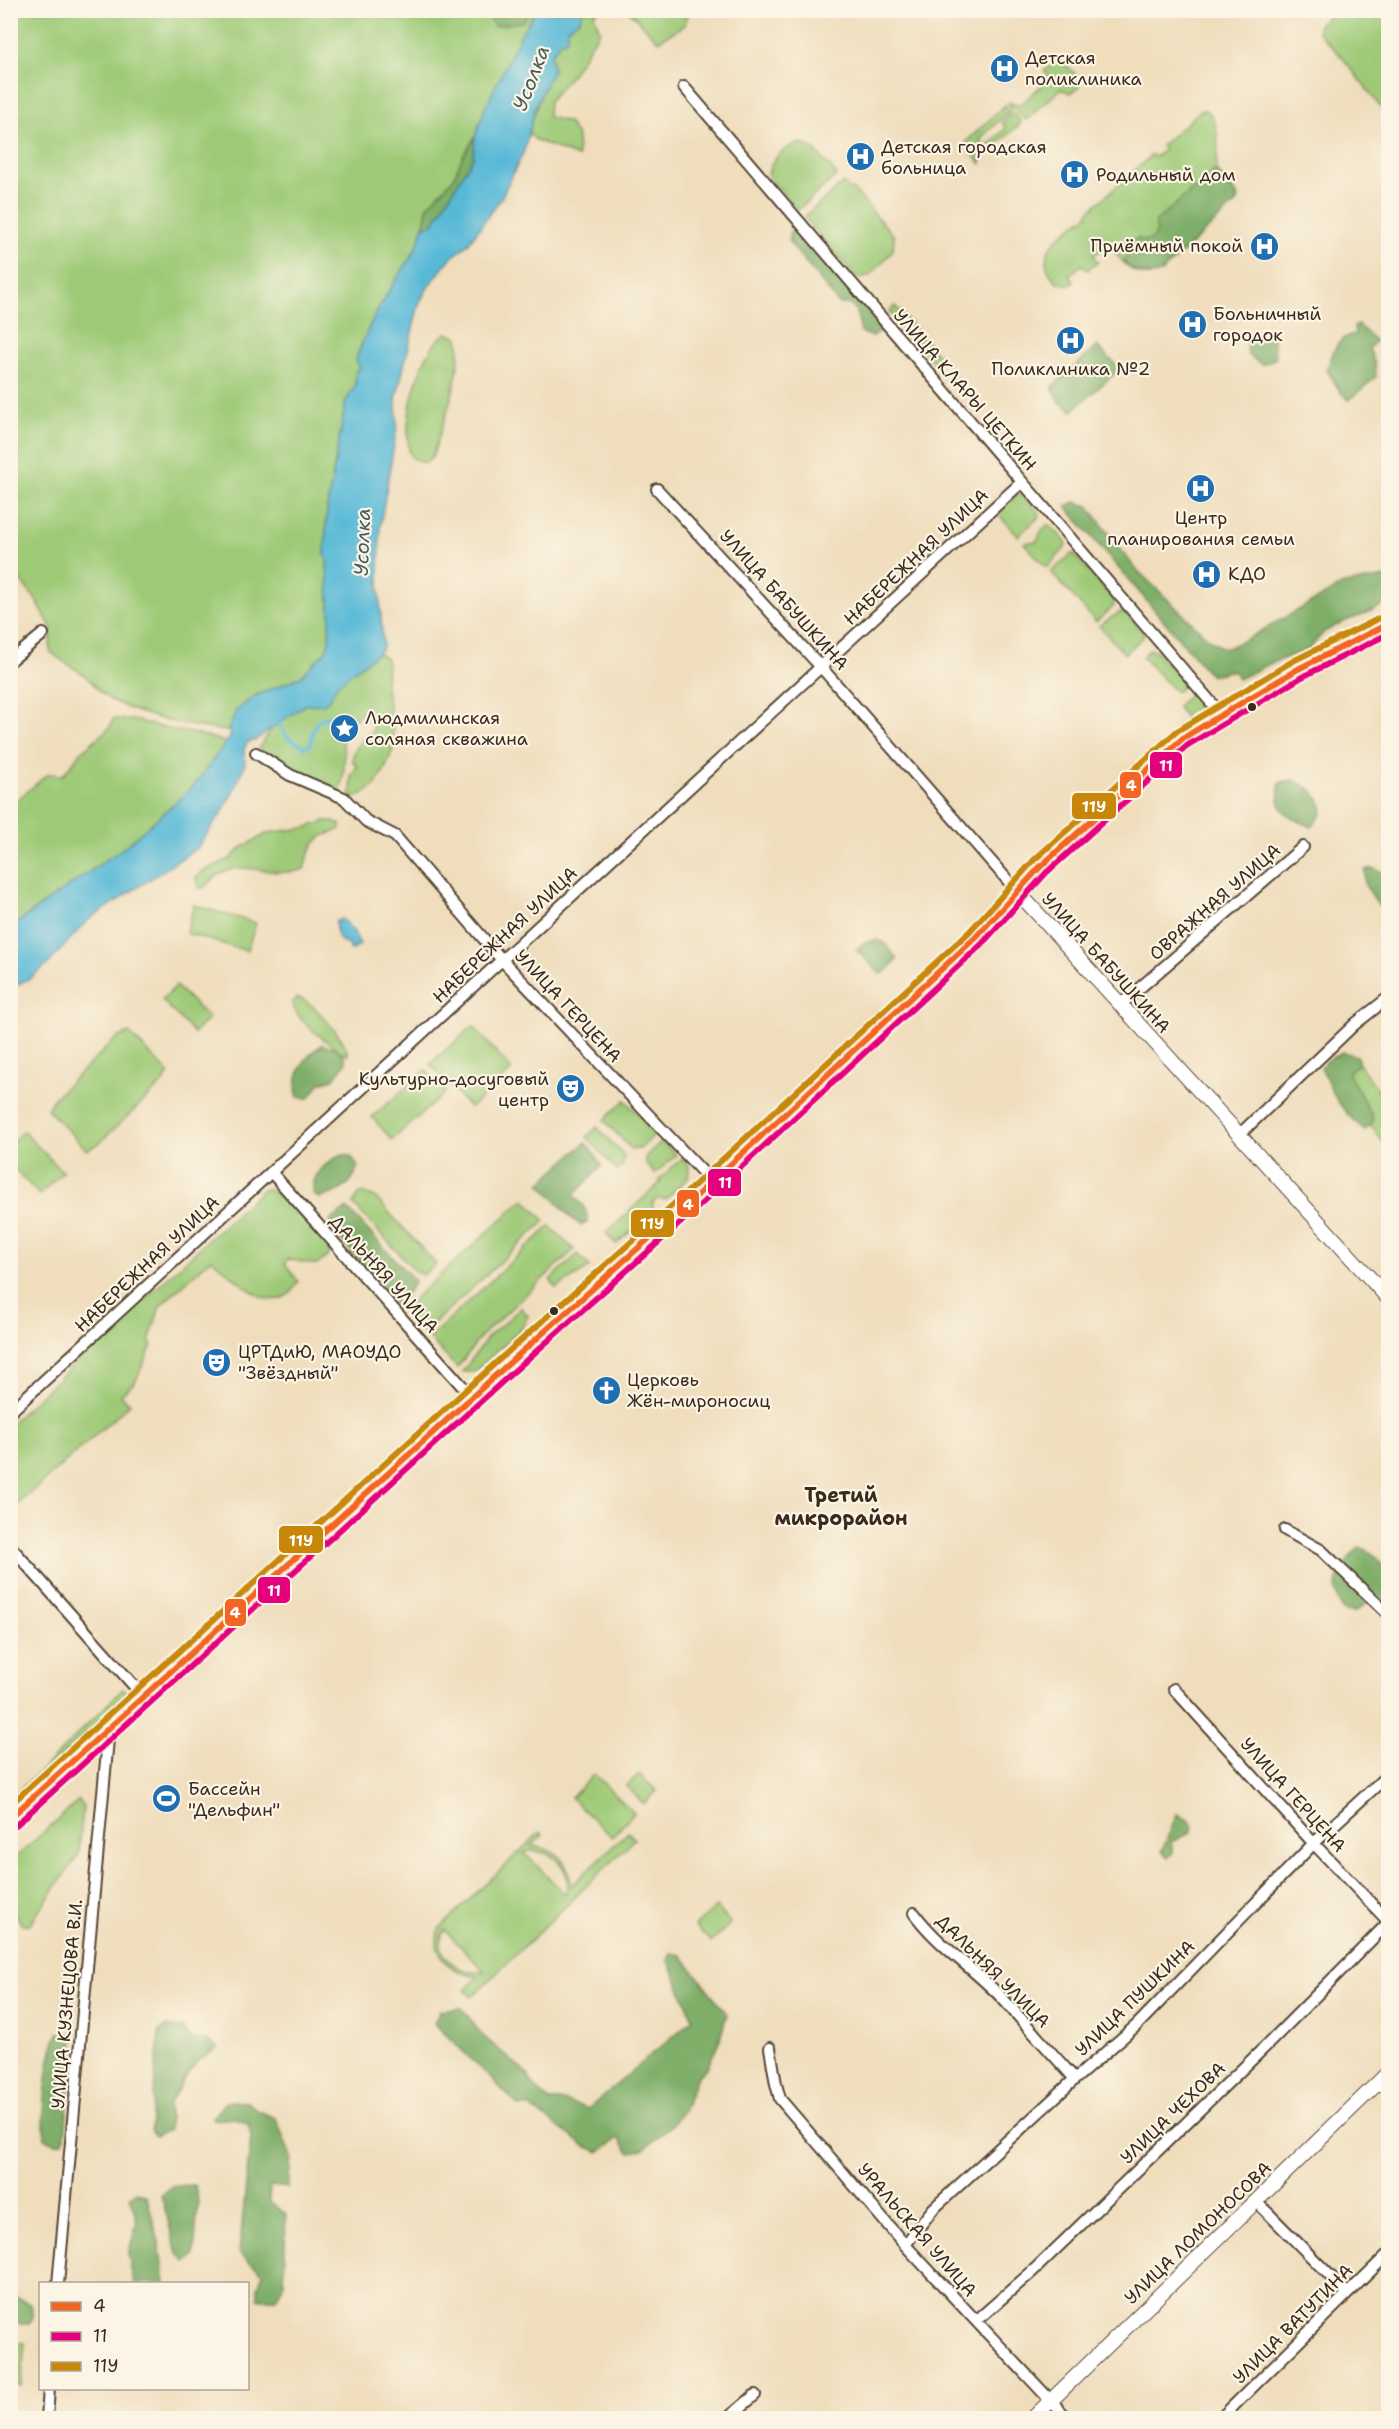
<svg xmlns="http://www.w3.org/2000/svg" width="1399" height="2429" font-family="'Shantell Sans',sans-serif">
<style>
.green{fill:#9eca77;stroke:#6c7a4a;stroke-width:1.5;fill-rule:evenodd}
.forest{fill:#7eae68;stroke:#5c6c43;stroke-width:1.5}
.water{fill:#59b9d7;stroke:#4a727a;stroke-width:1.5}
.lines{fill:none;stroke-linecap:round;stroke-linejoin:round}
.stream{stroke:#59b9d7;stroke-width:4}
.street-casing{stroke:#564536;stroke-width:14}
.secondary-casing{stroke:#564536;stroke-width:16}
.street{stroke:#fff;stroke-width:10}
.secondary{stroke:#fff;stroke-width:14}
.bus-1-casing{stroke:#fcf5e5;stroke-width:10}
.bus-2-casing{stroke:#fcf5e5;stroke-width:10}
.bus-3-casing{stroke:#fcf5e5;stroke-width:10}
.bus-1{stroke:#f26522;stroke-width:6}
.bus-2{stroke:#e5007d;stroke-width:6}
.bus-3{stroke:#c88708;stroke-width:6}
.bus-dot{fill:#3b2a1e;stroke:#fcf5e5;stroke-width:2}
.labels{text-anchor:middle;stroke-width:4.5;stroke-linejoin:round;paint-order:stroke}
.poi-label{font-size:18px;fill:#3b2a1e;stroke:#fcf5e5;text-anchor:start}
.street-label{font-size:18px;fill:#3b2a1e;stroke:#fcf5e5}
.water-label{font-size:20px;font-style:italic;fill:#465c5f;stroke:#fcf5e5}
.neighbourhood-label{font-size:20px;font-weight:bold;fill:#3b2a1e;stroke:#fcf5e5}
.line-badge{stroke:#fcf5e5;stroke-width:2}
.badge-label{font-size:16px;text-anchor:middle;font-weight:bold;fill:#fff}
</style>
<rect width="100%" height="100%" fill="#fcf5e5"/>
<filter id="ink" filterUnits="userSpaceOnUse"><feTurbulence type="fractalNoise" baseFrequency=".0167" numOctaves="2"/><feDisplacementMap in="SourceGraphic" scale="12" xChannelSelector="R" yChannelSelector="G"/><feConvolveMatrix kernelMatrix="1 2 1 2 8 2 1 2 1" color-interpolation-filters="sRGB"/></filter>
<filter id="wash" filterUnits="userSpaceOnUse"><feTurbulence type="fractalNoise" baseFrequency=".008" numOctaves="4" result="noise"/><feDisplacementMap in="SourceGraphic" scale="24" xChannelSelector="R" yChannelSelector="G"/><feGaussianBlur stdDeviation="1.35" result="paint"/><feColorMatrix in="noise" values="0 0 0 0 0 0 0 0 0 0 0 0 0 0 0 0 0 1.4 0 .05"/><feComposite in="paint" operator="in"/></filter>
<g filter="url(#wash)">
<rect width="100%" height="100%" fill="#efddbc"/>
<path class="green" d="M486,10L487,15L521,22L532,11H534L493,91L475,137L463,156L453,179L428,206L420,243L389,292L361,346L356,360L360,368L356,371L355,387L346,401L327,508L325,554L327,561L330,615L329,641L326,651L300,677L255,696L236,711L228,731C189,726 147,719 111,700C99,694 92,680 80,672C69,665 59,660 50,651L51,627L34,597L11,570L10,11Z
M1339,10L1388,11V117L1342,57L1318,32C1317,21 1330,16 1339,10Z
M582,11H598L594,15L600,31L572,74L549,101L548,117L568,122L577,136L578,157L536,140L528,133L546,80L553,70L551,55L567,28L580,19Z
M629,11H668L687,15L685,25L658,41Z
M1058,61L1064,62L1079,78V88L1070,93L1061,89L1026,120L1008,103L1021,104L1050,78L1044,71Z
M1005,105L1010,110L980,139L983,143L981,164L967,148L966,142Z
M1201,110H1206C1221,120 1218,154 1216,170L1238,195L1237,202L1160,273C1135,282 1122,262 1109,244L1093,256L1098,262L1088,270L1082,265L1069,275L1074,282L1070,285C1060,285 1056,282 1051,275C1032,249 1073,227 1089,214L1088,212L1152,155L1155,157L1164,150L1161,146Z
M1012,112L1021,121L1020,124L985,155L986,147L1006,128L1002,122Z
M801,143L814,149L837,175L798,210L768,177C769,160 784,147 801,143Z
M843,183L850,190L853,189L894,236L893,250L871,275L859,278L852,273L804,217Z
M895,306L941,359L935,364L889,311Z
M446,333L458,337C464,373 443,421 433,455L425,463C419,461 413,460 410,454C408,451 409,444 408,440C406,409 420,351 446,333Z
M1022,494L1040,514L1038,518L1018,536L997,513L1017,495Z
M1049,524L1067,543L1064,549L1047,568L1024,543L1037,541L1042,530Z
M1073,553L1114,600V606L1096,622L1051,572Z
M1120,612H1125L1143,632V637L1125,654L1099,626Z
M1150,649L1157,651L1186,683L1178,691H1175L1142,657Z
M377,653L387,659L386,687L393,729V749L386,767L376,784L364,794L351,799V775L357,767L352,760C355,746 362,737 374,730L364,712L354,720L348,718L342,720L338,729H335L338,738L342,740C346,759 345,775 339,793L291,772L258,749L273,726L305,705L323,704L329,700L337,684Z
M1193,692L1198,700L1200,709L1188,721L1177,706Z
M113,719C135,718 154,726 175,730C193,734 210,735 226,743L193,787L126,846L11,927V805L48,774L63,775L82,751L109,728Z
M325,821H332L341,825V828C335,833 330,833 323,836C310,844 308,856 304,869C277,879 247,860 221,873C214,877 209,884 203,888H198L196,878L201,872L230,859L241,848L268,833L305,828Z
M194,905L256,923L247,951L186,933Z
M176,986L209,1018L194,1033L162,1000Z
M298,998C312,1000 348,1042 348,1055C333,1047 294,1020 292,1002Z
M473,1026L512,1070L470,1108L430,1064Z
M129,1033L169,1073L163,1083L98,1144L87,1150L47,1109L53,1099L117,1038Z
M1359,1064L1388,1105V1148L1370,1125L1373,1122L1372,1116L1347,1072Z
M426,1070L446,1092L392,1140L372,1117Z
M625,1100L656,1134L640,1149H631L604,1120Z
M597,1127L624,1156L623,1165L617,1171L587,1137Z
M23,1131L63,1172L39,1195L11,1165V1143Z
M662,1141L676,1155L655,1174L646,1164V1156Z
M682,1158L689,1166L688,1178L665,1200L658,1198L653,1202V1213L616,1244L606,1233L661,1182L659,1180Z
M266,1189L278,1194L329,1246L330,1254L317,1265L286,1259L285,1264L298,1281C276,1327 235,1275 211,1259L160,1306L149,1341L152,1345L135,1382L121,1395L130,1404L11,1510V1423L261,1191Z
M360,1193L374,1196L436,1264L423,1275L415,1271L353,1204Z
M524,1199L545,1221L424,1332L403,1309Z
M550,1226L574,1250L482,1335L457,1368L429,1338Z
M578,1254L590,1267L556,1288L550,1280Z
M521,1308L528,1316L521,1329L474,1372H462L488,1337Z
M123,1689L127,1693L126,1697L11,1803V1797L40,1772Z
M594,1774L634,1813L612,1837L571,1798Z
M639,1774L657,1791L644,1804L626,1786Z
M79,1800L83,1807L79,1854L30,1924L22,1925L11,1907V1862Z
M540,1832L543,1835L531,1846C556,1848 570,1862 571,1886L628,1832L635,1839L472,1997L465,1990L478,1977C453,1974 430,1956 439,1929ZM530,1851C552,1850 575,1870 565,1894L524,1853ZM445,1930L484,1971V1972C460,1976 429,1952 445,1930Z
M716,1907L731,1923L711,1942L695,1926Z
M10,2342L25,2343L21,2386L11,2385Z"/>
<path class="forest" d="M486,11V10L532,11L522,22L494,26Z
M475,137L473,158L433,224L423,227L428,206L453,179L463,156Z
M1214,171L1235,193L1237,202L1160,273C1145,278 1133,272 1123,261L1128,256L1124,251L1137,238L1146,241L1153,238L1157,231L1155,222Z
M794,226L854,292L883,329L872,337L861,332L856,310L849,304H839L789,242V234Z
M1358,325L1376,341L1369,348L1375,364L1376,377L1349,400L1341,393L1327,370C1333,353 1335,338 1355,334L1354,327Z
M1270,334L1273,339L1276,358L1262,365L1248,355L1247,343L1253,338Z
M1097,346L1120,369L1072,411L1060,402L1052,387Z
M1075,502L1088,506L1135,568L1210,640L1225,649L1249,638L1344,584L1388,577V603L1362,615L1343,622L1324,632L1309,649L1269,664L1238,679L1235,672L1228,671L1211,676L1067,508V506Z
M1293,780C1309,787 1320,793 1323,812L1312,827C1287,816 1274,812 1280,782Z
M1372,868L1388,874V919L1365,885V870Z
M876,940L884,942L897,959L889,969L881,974L856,950L863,943Z
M322,1045L335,1048L344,1055L346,1063L333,1079L320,1083L309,1098L298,1097C291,1077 305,1055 322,1045Z
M1342,1052L1357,1056L1359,1064L1348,1072L1372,1116L1373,1122L1365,1130C1341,1112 1332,1094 1321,1067L1326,1061Z
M585,1143L590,1147L602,1166L574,1195C581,1204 587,1208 588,1221L581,1225L572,1219L540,1183Z
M340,1155C351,1154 353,1158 358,1167C351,1187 339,1193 319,1198L314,1195C309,1176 325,1164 340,1155Z
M347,1208L415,1281L399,1305L391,1302L380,1281L369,1276L360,1261L333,1231L330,1221Z
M1359,1547C1382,1554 1396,1581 1386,1605L1369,1602L1355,1612L1344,1611C1326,1585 1341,1566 1359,1547Z
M1177,1814L1190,1821L1193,1827L1190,1833L1171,1842L1173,1853L1168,1857L1162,1851Z
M671,1953L681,1955L727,2014L720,2039L708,2066L697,2077L683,2111L672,2125L645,2148L630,2153L619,2138L599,2152L585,2146L530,2107L519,2106L434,2023L440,2010L462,2008L481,2034L528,2075L533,2086L550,2101H564L588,2109L693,2019L668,1959Z
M168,2026L182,2029L192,2039L206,2040L218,2048L197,2062L184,2079L169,2104V2130L155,2136L151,2129L159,2031Z
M58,2033L72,2034L74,2037L65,2137L62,2143H55L45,2138C42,2113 47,2056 58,2033Z
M232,2101L248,2102L258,2111L276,2118L291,2157L288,2188L270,2186L269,2202L286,2214L284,2284L276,2299H258V2287L263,2273L239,2253L251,2136L248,2124L234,2118L214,2120L213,2117L224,2103Z
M195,2185L198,2201L194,2256L186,2263L177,2253L161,2195L173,2186Z
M137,2192L147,2197L159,2243L165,2283H134L128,2255L137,2222L130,2196Z
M11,2295L31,2304L33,2317L29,2324H19L11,2316Z"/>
<path class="water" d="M536,11H582L580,19L568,28L567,39L560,42L551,55L553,70L536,105L524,151L501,198L468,244L450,259L428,287L419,304L396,399L397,427L380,527L379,589L383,646L381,650L338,684L329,700L323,704L305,705L254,741L248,742L244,749L245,764L234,790L223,811L197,848L88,920L48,964L30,978L11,988V927L126,846L160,816L193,787L231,736L228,731L236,711L255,696L300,677L326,651L329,641L330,615L327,561L325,554L327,508L346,401L355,387L356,371L360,368L356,360C364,335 377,310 391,288C403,268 419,250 423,227L433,224L473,158L475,137L485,108L521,34Z
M342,919L354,932L360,945L355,947V949L351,950L349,945C337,942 335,932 336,921Z"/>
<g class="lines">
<path class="stream" d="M276,720L288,738L305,747L311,744C312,724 318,718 336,714L337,719L344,728"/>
</g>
</g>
<g filter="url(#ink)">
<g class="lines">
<defs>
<path id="street" d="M684,87L1221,714
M657,489L821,667L1017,891
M10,661L43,634
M256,753L290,775L344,798L366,821L395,836L502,960L712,1182
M1120,1005L1303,847
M1239,1135L1355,1024L1388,998
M271,1172L472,1397
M10,1412L1022,482
M1285,1530L1321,1550L1388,1614
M10,1546L143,1696
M1174,1689L1317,1847L1388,1921
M914,1913C939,1947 975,1969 1004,2000C1027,2026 1051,2052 1075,2079
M770,2048L776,2084L780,2099L905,2245L1067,2418
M1257,2202L1347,2293
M905,2245L933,2209L1075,2079L1137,2025L1314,1843L1388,1775
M58,2284L109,1728
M976,2321L1034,2270L1267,2045L1388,1923
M47,2418L49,2388
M728,2418L755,2395
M1221,2418L1388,2254"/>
<path id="secondary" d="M1017,891L1388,1298
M10,1818L506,1366L691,1201L975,938L1040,867L1183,738L1298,669L1388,624
M1033,2418L1388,2073"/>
</defs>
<use href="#street" class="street-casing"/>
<use href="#secondary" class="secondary-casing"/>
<use href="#street" class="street"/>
<use href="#secondary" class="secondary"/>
<defs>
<path id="bus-1" d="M10,1818L506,1366L691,1201L975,938L1040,867L1183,738L1298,669L1388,624"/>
<path id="bus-2" d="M16,1825L512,1373L697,1208L981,945L1046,873L1188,745L1302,677L1388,634"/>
<path id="bus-3" d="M10,1805L500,1359L685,1194L969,932L1034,860L1177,731L1293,661L1384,616"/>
</defs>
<use href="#bus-1" class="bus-1-casing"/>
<use href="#bus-2" class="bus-2-casing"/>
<use href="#bus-3" class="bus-3-casing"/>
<use href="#bus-1" class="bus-1"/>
<use href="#bus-2" class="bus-2"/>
<use href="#bus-3" class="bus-3"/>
</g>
</g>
<defs>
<symbol id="hospital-disc" viewBox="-11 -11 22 22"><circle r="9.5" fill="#1f6fb2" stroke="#fcf5e5"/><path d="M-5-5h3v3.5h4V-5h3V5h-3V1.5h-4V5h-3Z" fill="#fff"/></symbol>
<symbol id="sight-disc" viewBox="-11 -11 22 22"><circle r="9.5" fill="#1f6fb2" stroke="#fcf5e5"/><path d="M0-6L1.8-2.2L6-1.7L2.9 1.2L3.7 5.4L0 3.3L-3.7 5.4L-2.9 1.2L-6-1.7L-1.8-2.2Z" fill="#fff"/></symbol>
<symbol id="theatre-disc" viewBox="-11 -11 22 22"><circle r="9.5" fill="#1f6fb2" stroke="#fcf5e5"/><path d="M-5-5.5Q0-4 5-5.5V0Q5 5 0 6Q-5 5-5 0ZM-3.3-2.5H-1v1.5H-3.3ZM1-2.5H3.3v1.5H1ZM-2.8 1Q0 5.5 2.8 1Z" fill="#fff"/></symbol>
<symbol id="church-disc" viewBox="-11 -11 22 22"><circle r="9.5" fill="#1f6fb2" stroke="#fcf5e5"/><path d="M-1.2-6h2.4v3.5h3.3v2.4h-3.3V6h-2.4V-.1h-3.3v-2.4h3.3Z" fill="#fff"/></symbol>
<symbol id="stadium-disc" viewBox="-11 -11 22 22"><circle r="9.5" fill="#1f6fb2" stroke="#fcf5e5"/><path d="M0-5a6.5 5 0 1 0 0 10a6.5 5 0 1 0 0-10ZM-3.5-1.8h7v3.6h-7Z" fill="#fff"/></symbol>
</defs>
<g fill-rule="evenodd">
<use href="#hospital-disc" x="988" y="52" width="33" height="33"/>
<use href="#hospital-disc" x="844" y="140" width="33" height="33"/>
<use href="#hospital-disc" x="1058" y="158" width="33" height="33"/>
<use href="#hospital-disc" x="1248" y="230" width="33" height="33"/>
<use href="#hospital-disc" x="1176" y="308" width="33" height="33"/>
<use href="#hospital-disc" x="1054" y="324" width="33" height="33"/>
<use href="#hospital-disc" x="1184" y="472" width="33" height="33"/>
<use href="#hospital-disc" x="1190" y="558" width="33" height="33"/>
<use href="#sight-disc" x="328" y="712" width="33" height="33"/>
<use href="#theatre-disc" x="554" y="1072" width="33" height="33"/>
<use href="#theatre-disc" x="200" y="1346" width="33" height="33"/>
<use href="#church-disc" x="590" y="1374" width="33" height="33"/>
<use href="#stadium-disc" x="150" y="1782" width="33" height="33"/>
</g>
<g class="bus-dot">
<circle cx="1252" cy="707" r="5"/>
<circle cx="554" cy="1311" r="5"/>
</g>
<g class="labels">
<g class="poi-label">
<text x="1025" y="64">Детская<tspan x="1025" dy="21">поликлиника</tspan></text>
<text x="881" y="153">Детская городская<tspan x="881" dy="21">больница</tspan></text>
<text x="1096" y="181">Родильный дом</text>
<text x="1243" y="252" text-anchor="end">Приёмный покой</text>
<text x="1213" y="320">Больничный<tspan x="1213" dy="21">городок</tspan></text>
<text x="1071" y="375" text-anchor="middle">Поликлиника №2</text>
<text x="1201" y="524" text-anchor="middle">Центр<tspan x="1201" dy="21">планирования семьи</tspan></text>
<text x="1228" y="580">КДО</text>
<text x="365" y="724">Людмилинская<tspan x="365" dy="21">соляная скважина</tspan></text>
<text x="549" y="1085" text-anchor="end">Культурно-досуговый<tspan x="549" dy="21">центр</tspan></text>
<text x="238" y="1358">ЦРТДиЮ, МАОУДО<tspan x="238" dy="21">"Звёздный"</tspan></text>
<text x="627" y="1386">Церковь<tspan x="627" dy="21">Жён-мироносиц</tspan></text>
<text x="188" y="1795">Бассейн<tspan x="188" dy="21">"Дельфин"</tspan></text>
</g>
<g class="street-label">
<text transform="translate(965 390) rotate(49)" y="6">УЛИЦА КЛАРЫ ЦЕТКИН</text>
<text transform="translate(916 557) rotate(-43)" y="6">НАБЕРЕЖНАЯ УЛИЦА</text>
<text transform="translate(784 600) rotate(48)" y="6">УЛИЦА БАБУШКИНА</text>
<text transform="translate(1215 902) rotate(-41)" y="6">ОВРАЖНАЯ УЛИЦА</text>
<text transform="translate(505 935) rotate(-43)" y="6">НАБЕРЕЖНАЯ УЛИЦА</text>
<text transform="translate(1106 963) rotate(48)" y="6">УЛИЦА БАБУШКИНА</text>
<text transform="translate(568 1006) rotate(47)" y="6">УЛИЦА ГЕРЦЕНА</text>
<text transform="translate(147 1264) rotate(-43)" y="6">НАБЕРЕЖНАЯ УЛИЦА</text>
<text transform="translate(384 1274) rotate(48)" y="6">ДАЛЬНЯЯ УЛИЦА</text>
<text transform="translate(1293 1795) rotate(48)" y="6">УЛИЦА ГЕРЦЕНА</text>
<text transform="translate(993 1971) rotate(45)" y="6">ДАЛЬНЯЯ УЛИЦА</text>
<text transform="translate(1135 1998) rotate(-44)" y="6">УЛИЦА ПУШКИНА</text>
<text transform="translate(67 2004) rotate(-85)" y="6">УЛИЦА КУЗНЕЦОВА В.И.</text>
<text transform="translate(1173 2113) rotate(-44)" y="6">УЛИЦА ЧЕХОВА</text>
<text transform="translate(917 2230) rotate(49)" y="6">УРАЛЬСКАЯ УЛИЦА</text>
<text transform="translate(1198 2233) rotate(-44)" y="6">УЛИЦА ЛОМОНОСОВА</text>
<text transform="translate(1293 2324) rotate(-45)" y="6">УЛИЦА ВАТУТИНА</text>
</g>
<g class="water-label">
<text transform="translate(531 78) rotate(-69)" y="7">Усолка</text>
<text transform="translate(362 542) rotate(-88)" y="7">Усолка</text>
</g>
<g class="neighbourhood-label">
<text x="841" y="1502">Третий<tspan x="841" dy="23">микрорайон</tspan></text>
</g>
</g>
<g class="line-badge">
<rect x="1149" y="751" width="34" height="28" rx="6" fill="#e5007d"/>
<rect x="1119" y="771" width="23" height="28" rx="6" fill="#f26522"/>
<rect x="1071" y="792" width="46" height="28" rx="6" fill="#c88708"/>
<rect x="707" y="1168" width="35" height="29" rx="6" fill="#e5007d"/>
<rect x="676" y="1189" width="24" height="29" rx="6" fill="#f26522"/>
<rect x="630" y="1209" width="45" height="29" rx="6" fill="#c88708"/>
<rect x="278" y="1525" width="46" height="29" rx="6" fill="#c88708"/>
<rect x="257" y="1576" width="34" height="28" rx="6" fill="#e5007d"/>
<rect x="224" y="1598" width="23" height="29" rx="6" fill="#f26522"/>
</g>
<g class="badge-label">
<text x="1166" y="771">11</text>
<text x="1131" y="791">4</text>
<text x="1094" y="812">11У</text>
<text x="725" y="1188">11</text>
<text x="688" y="1210">4</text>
<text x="652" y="1229">11У</text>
<text x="301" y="1546">11У</text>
<text x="274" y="1596">11</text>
<text x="235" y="1618">4</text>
</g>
<rect width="1399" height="2429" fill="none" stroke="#fcf5e5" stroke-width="36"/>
<rect x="39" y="2282" width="210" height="108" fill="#fcf5e5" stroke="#afa495" stroke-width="1.5"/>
<rect x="51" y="2302" width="30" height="9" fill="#f26522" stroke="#afa495" stroke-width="1.5"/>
<text x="93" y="2312" font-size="18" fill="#3b2a1e">4</text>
<rect x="51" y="2332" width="30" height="9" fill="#e5007d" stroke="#afa495" stroke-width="1.5"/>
<text x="93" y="2342" font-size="18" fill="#3b2a1e">11</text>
<rect x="51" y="2362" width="30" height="9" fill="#c88708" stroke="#afa495" stroke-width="1.5"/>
<text x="93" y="2372" font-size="18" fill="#3b2a1e">11У</text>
</svg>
